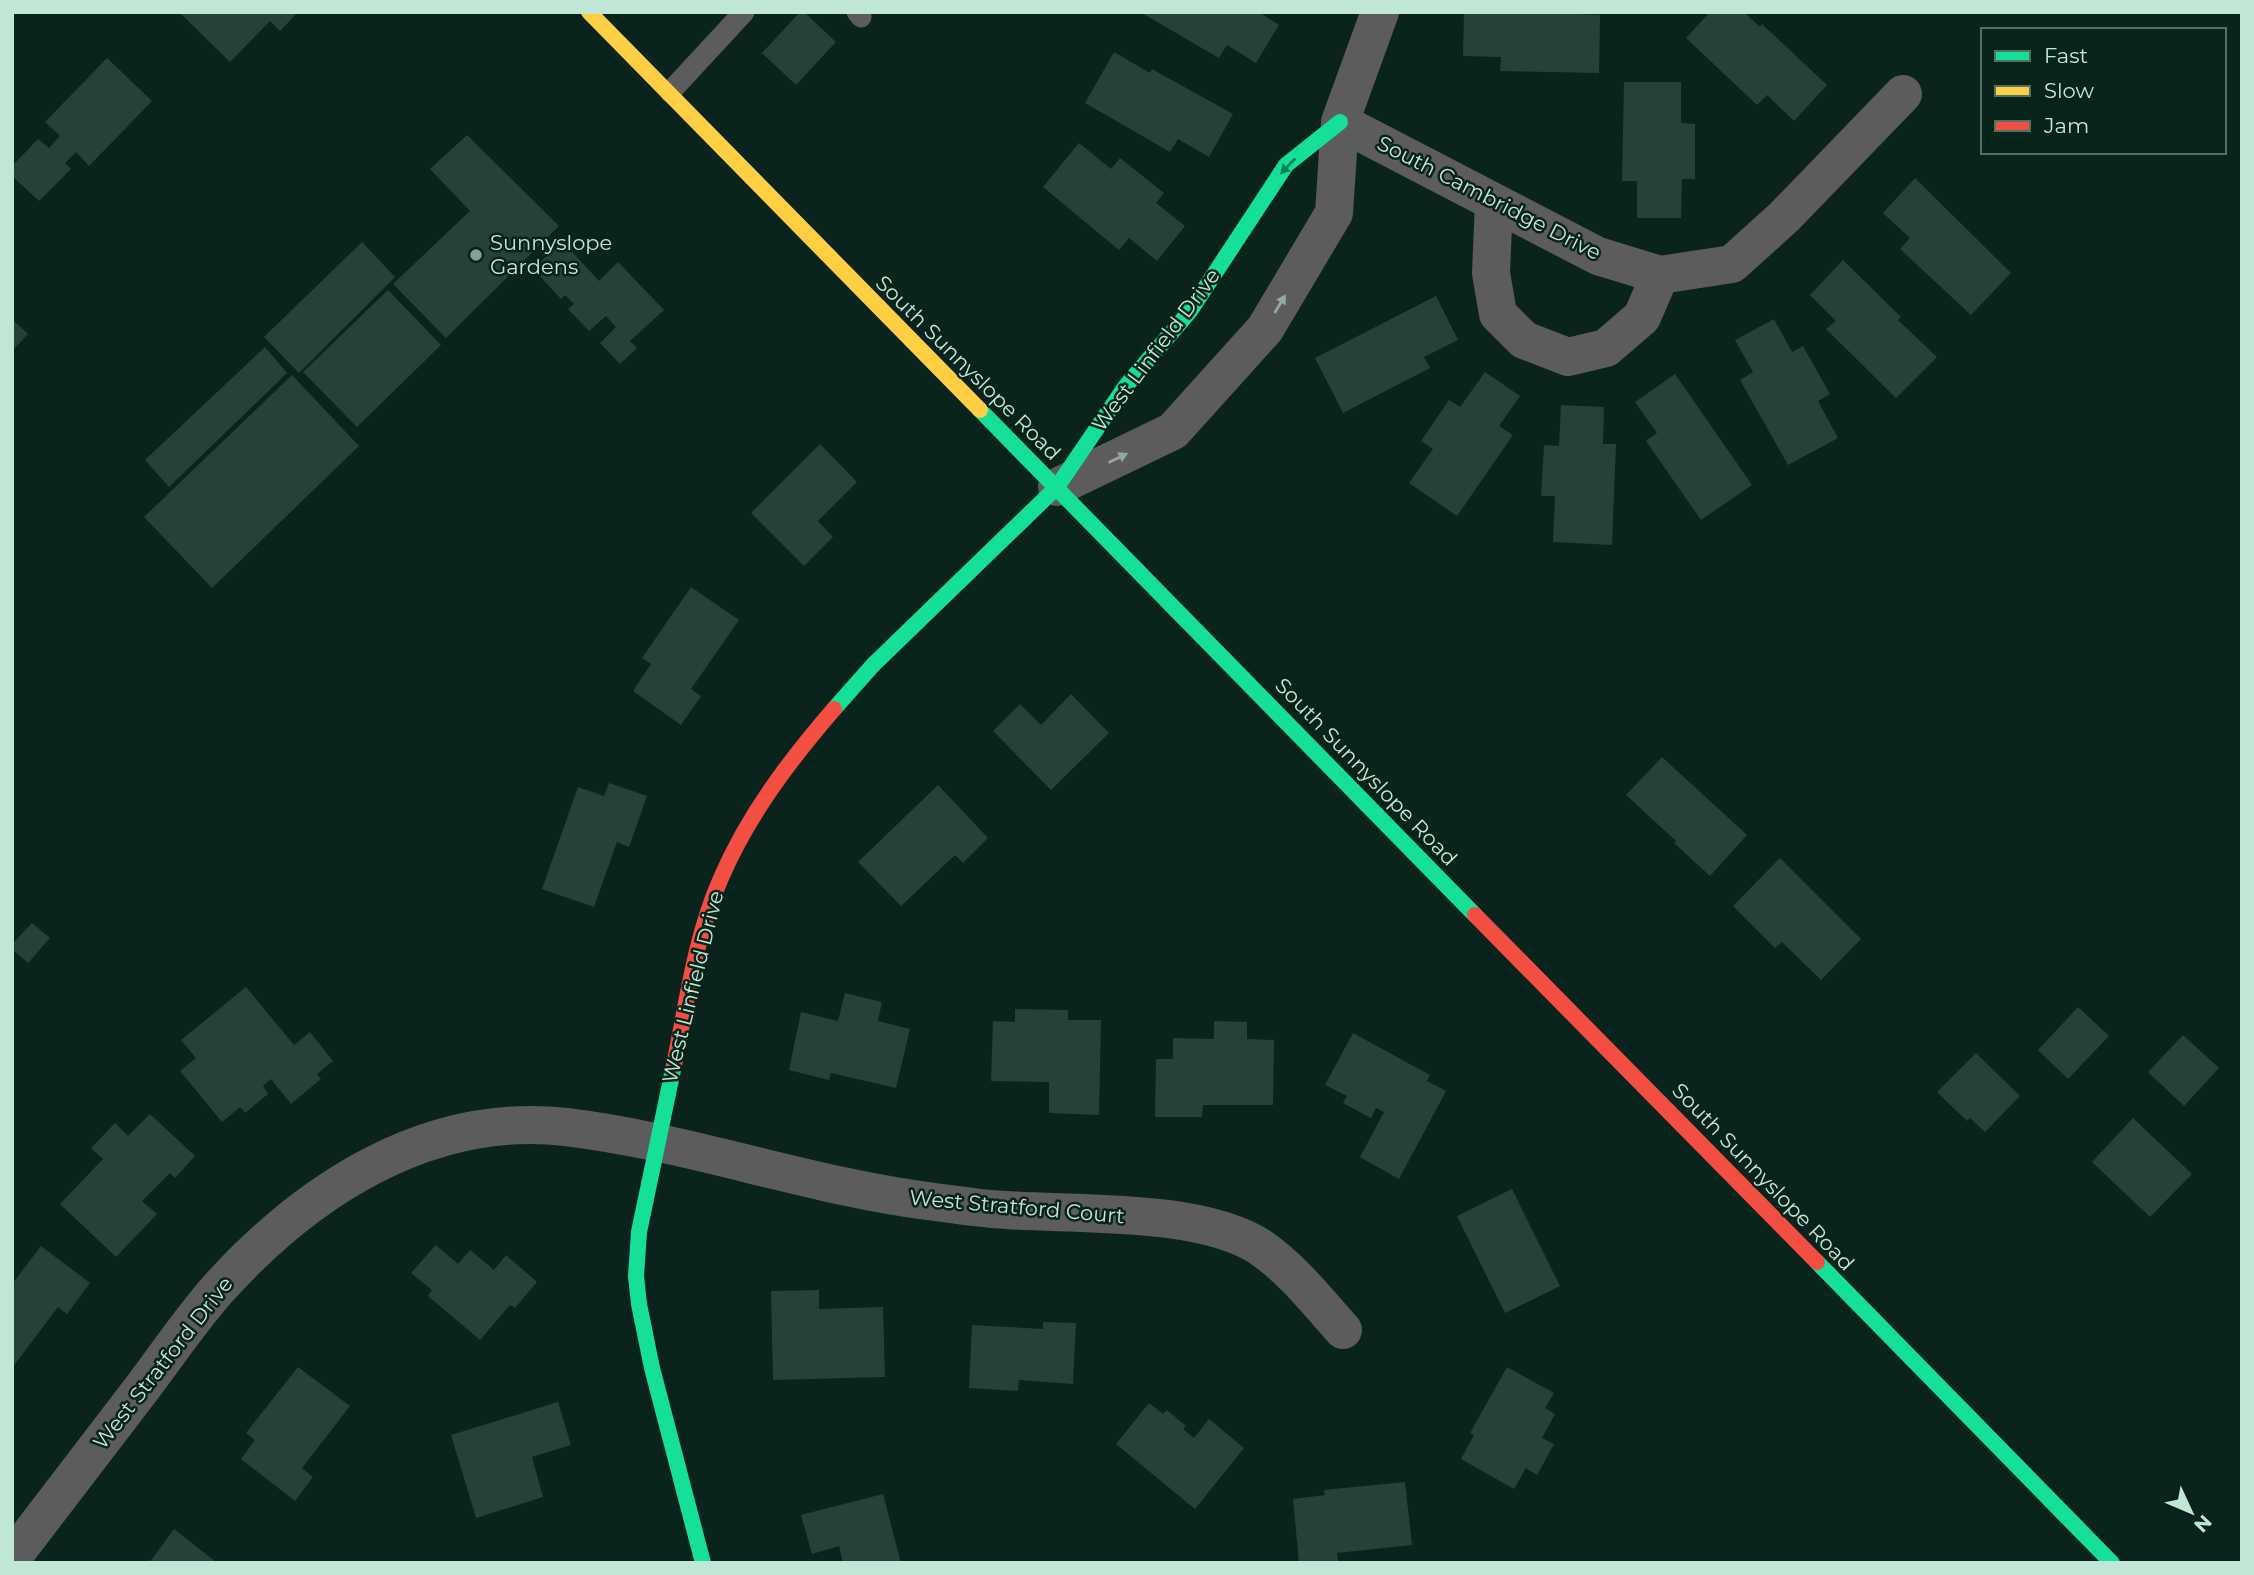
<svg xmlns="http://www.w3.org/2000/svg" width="2254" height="1575" font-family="Montserrat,sans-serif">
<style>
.building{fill:#274139}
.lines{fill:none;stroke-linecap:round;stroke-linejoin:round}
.lane{stroke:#5c5b5e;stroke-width:21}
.street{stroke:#5c5b5e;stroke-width:38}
.fast{stroke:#16e098;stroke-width:16}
.slow{stroke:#ffcf43;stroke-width:16}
.jam{stroke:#f24e42;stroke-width:16}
.oneway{fill:#0f8259}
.oneway2{fill:#93a8a0}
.poi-dot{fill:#80a395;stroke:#08231a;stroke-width:2.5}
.labels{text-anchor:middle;stroke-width:5;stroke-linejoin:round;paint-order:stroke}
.street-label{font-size:21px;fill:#c0e7d6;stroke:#08231a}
.poi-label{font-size:21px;fill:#c0e7d6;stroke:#08231a;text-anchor:start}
</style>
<rect width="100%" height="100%" fill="#0a241d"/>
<path class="building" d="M179,12H298L280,31L270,21L230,62Z
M800,12H804L836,42L796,85L762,53Z
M1140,12H1259L1279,25L1256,63L1227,45L1219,58Z
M1464,12H1580V14L1600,15L1599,73L1500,71L1501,57L1463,56Z
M1710,12H1744L1760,27L1762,24L1827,85L1794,121L1767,95L1757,105L1686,38Z
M1114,52L1150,73L1152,69L1233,114L1209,157L1178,139L1170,152L1085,103Z
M107,58L152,101L89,166L76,152L65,163L71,169L39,201L12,176V166L38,139L49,148L60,136L45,122Z
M1624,82H1681V123L1695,124V179H1682L1681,218H1637V181H1622Z
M467,135L559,226L446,338L393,284L470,211L430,169Z
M1079,143L1111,169L1120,158L1164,193L1156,203L1185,226L1157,261L1129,238L1119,250L1043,187Z
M1915,178L2011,273L1971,315L1900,249L1910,238L1883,213Z
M562,241L599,281L618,262L664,310L630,341L637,348L620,364L600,343L616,327L606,316L589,331L568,309L574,304L565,295L561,299L533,269Z
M362,242L395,277L299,373L264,337Z
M1843,260L1901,317L1898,320L1937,357L1896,398L1826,329L1836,321L1810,295Z
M388,290L441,345L357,427L303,372Z
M1436,296L1458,340L1424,357L1430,368L1343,413L1315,358Z
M12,319L28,334L12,351Z
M1774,319L1792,352L1803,346L1830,394L1818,401L1838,438L1788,465L1740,380L1753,372L1735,340Z
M265,347L287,373L169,487L145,460Z
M1485,372L1520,396L1499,426L1513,435L1457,516L1409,483L1433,449L1421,441L1449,400L1460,407Z
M1675,374L1752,485L1701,520L1646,441L1657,433L1635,402Z
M292,375L359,446L212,588L144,517Z
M1561,405L1604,407L1603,444H1616L1612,545L1553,542L1555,496H1541L1544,445L1559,446Z
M820,444L857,482L818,521L833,537L804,566L751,513Z
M691,587L739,620L691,689L701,696L681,725L633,691L651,664L642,658Z
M1071,694L1109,733L1051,790L993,731L1020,704L1041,725Z
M1662,757L1747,835L1710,876L1674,843L1676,841L1626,795Z
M609,783L647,796L629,847L617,842L594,907L542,889L578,787L604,796Z
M938,785L988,838L963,863L955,855L901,906L858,862Z
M1780,858L1861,939L1821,980L1782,942L1775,948L1733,906Z
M32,923L50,938L28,963L12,949V944Z
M246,987L294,1045L310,1032L333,1061L317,1074L321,1079L291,1104L271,1079L263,1086L268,1094L245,1113L240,1107L222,1122L180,1071L196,1058L181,1040Z
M845,993L882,1002L878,1021L910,1029L896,1088L831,1073L829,1080L789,1070L801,1012L838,1021Z
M2078,1007L2109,1036L2068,1079L2038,1050Z
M1015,1009L1068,1010V1020H1101L1099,1115L1049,1113V1082L991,1081L993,1021L1015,1022Z
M1214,1021L1247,1022V1039L1274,1040L1273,1105H1203L1202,1117H1155L1156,1059H1173V1038L1214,1039Z
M1353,1033L1430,1075L1427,1081L1446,1091L1399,1179L1360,1157L1384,1112L1376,1108L1371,1118L1343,1103L1347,1096L1325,1085Z
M2183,1035L2219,1068L2184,1106L2148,1072Z
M1976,1053L2020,1096L1985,1132L1970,1118L1967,1121L1937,1092Z
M150,1114L195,1156L175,1178L170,1173L142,1201L157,1214L116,1257L60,1204L103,1159L91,1148L115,1123L128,1136Z
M2133,1118L2192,1174L2150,1217L2092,1162Z
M1512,1189L1560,1286L1505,1313L1457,1216Z
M436,1245L458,1264L470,1250L494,1270L506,1255L537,1282L515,1308L510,1305L480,1340L428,1296L432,1290L411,1273Z
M41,1246L90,1283L67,1314L58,1307L12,1368V1284Z
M819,1290V1309L883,1307L885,1377L773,1380L771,1291Z
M1043,1322L1076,1323L1073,1384L1019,1380L1018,1391L969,1388L972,1325L1043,1329Z
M298,1367L350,1406L302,1468L313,1477L295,1501L241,1459L255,1440L246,1433Z
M1507,1367L1554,1393L1545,1408L1555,1414L1542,1438L1554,1444L1537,1475L1526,1468L1514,1489L1461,1459L1474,1435L1470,1433Z
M558,1402L571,1445L532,1457L543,1497L476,1518L451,1435Z
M1149,1403L1163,1414L1167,1410L1186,1426L1183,1429L1194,1438L1209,1419L1244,1448L1195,1509L1116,1444Z
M1405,1482L1412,1545L1337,1553L1338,1561L1299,1563L1293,1499L1325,1495L1324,1490Z
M883,1494L901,1563H843L839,1546L812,1554L801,1515Z
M174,1529L217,1563H149Z"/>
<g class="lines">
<path class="lane" d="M857,12L861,17
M670,92L744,12"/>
<path class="street" d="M1340,122L1598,256L1660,275L1732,264L1784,217L1903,94
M1494,202L1491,273L1498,314L1524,340L1568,357L1606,348L1642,317L1660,275
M1057,487L1173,431L1265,329L1334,213L1340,122L1380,12
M12,1558C53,1504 95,1450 136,1396C163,1361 188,1323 217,1290C306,1191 427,1111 566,1127C691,1142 811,1187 935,1202C959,1205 982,1209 1006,1210C1077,1215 1199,1208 1260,1247C1292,1269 1317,1301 1343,1330"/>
<path class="fast" d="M980,410L1475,915
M834,709L873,665L1057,487L1125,387L1190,311L1286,165L1340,122
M674,1065L639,1232L636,1276L639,1304L652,1368L703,1563
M1817,1262L2112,1563"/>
<path class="slow" d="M589,12L980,410"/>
<path class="jam" d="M1475,915L1817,1262
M674,1065C687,1003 695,936 721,878C748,815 790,760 834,709"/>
</g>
<defs><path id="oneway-solid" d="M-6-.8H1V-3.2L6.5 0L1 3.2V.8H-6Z" transform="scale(1.75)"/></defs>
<use class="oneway" href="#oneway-solid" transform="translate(1288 166) rotate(134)"/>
<g class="oneway2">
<use href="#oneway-solid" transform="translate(1280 304) rotate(-59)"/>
<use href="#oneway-solid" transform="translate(1118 458) rotate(-26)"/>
</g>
<circle class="poi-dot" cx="476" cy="255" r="7"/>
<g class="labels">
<g class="street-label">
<text transform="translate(1489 198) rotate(27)" y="7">South Cambridge Drive</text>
<text transform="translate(1156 350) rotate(-53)" y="7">West Linfield Drive</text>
<text transform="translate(968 368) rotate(45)" y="7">South Sunnyslope Road</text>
<text transform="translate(1366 772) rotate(46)" y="7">South Sunnyslope Road</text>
<text transform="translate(693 987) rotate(-76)" y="7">West Linfield Drive</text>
<text transform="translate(1763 1177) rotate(46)" y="7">South Sunnyslope Road</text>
<text transform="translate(1017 1207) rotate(5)" y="7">West Stratford Court</text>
<text transform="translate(163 1363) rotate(-52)" y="7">West Stratford Drive</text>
</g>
<g class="poi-label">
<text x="490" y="250">Sunnyslope<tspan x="490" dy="24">Gardens</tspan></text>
</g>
</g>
<rect width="2254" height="1575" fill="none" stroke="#c0e7d6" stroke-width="28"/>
<rect x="1981" y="28" width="245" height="126" fill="#08231a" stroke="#527165" stroke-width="2"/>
<rect x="1995" y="51" width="35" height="10" fill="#16e098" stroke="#527165" stroke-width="2"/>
<text x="2044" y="63" font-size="21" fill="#c0e7d6">Fast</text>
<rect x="1995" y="86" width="35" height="10" fill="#ffcf43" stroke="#527165" stroke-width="2"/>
<text x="2044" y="98" font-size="21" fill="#c0e7d6">Slow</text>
<rect x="1995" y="121" width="35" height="10" fill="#f24e42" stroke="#527165" stroke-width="2"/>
<text x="2044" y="133" font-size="21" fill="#c0e7d6">Jam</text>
<g transform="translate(2191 1512) rotate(134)" stroke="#08231a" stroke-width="5" paint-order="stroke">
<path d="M0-5L12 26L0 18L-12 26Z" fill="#c0e7d6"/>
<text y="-10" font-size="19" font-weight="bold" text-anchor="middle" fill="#c0e7d6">N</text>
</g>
</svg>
